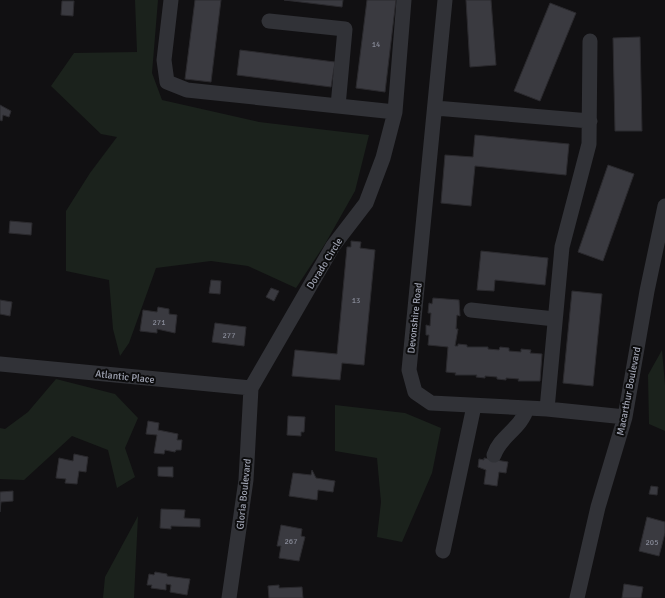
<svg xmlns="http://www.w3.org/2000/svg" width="665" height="598" font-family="Signika,sans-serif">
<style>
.green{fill:#1b221c}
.building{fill:#3a3a40;stroke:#2b2a2e}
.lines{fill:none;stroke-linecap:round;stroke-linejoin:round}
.minor{stroke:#313237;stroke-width:15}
.labels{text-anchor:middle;stroke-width:4;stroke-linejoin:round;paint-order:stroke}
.number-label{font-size:8px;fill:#878a97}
.street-label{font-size:10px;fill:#a1a5b4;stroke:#0c0c0d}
</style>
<rect width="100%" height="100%" fill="#111012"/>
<path class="green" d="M135,0H158L152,73L162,100L259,122L369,135L355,191L325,244L296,288L248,266L211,261L156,268L129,343L120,356L113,329L109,280L66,271V211L90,173L117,137L101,134L51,86L74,53L137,52Z
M662,350L665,385V431L649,424L648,375Z
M56,379L115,394L138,418L125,448L135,477L117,488L108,450L72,436L24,480L0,479V428L5,429L28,412Z
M335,405L405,413L441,428L432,473L402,542L377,537L381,502L377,458L335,451Z
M138,516L134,598H103L105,577Z"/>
<path class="building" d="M195,0H221L211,82L185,79Z
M284,0H343L342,7Z
M367,0H396L385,92L356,88Z
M466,0H491L496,65L470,67Z
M62,1H74L73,16L61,15Z
M550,3L576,13L540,101L514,91Z
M640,37L642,131H615L613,38Z
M240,50L335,62L331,87L237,75Z
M0,105L11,111L9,117L3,115L2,121L0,120Z
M475,135L569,144L566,175L475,166L471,206L441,203L445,155L473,157Z
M608,165L634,174L603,261L578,252Z
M10,221L32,223L31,235L9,233Z
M351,241L361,242L360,248L375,250L364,365L342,363L340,380L292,376L295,350L337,354L347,247H351Z
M481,251L548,258L545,285L495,280L494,291L477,290Z
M211,280L221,281L220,294L209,293Z
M271,288L279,291L274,301L266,297Z
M572,291L602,294L593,386L563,383Z
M433,298L459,300L460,316L457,315L456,329H458L455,346H458V344L467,345V347H488V349L499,350L500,347L509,348V351L521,352V349L531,350L530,353L542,354L540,381H518L519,379L506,378V380L497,379V377L485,376V378L476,377L477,375H455L456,373L446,372L448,347L428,345L429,335H426V325L430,326L431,313H428L429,303L432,304Z
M0,300L12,302L10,316L0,314Z
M158,307L169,309V314L177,315L175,333L157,329V333L140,331L143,310L157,312Z
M215,323L246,327L244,346L212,342Z
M288,416L305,417L304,432H301V436L287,435Z
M148,421L159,423L158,430L178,434L177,440H182L181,450H176L175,452L165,450L164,454L154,453L157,435L146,434Z
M74,454L88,457L86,472L79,471L77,484L65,483L66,479L56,478L59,458L73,461Z
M484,458L508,462L506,473L499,472L497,486L484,484L486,470L478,467L479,459L484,460Z
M158,467H173V477L158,476Z
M312,470L316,478L335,481L333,492L318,490L317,500L289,496L293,473L311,475Z
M651,486L658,487L657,495L649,494Z
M13,491V501L1,502L0,512V492Z
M161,509L185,510L184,518L200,519V527L171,526V529L160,528Z
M647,517L665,522V533L659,556L639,551Z
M281,525L302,529L301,536L305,537L299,561L279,558L281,546H277Z
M155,572L167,574V576L190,579L187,595L170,592L171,585L166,584V590L151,588L152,585H147L149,574L154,575Z
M624,584L643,587L641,598H622Z
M279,585V588L302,587L303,598H269L268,586Z"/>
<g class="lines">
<path class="minor" d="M171,0L164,60L167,82L187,90L395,112
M445,0L409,370L415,392L431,403L547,409L625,417
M269,21L345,29L338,106
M435,108L590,121
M471,310L555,319
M0,364L251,388
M547,409L562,247L589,144L590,41
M494,455C500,436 521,429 527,408
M443,551L474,406
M229,598L246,480L251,388L333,246L366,203L383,158L395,112L404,0
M577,598L598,507L625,417L647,291L665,206"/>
</g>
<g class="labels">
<g class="number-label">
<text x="376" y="47">14</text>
<text x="356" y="303">13</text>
<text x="159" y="325">271</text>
<text x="229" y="338">277</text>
<text x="291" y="544">267</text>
<text x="652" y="545">205</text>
</g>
<g class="street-label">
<text transform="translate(324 263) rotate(-58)" y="4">Dorado Circle</text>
<text transform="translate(414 318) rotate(-84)" y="4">Devonshire Road</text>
<text transform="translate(125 376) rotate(6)" y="4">Atlantic Place</text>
<text transform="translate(628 391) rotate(-79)" y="4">Macarthur Boulevard</text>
<text transform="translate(243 494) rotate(-84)" y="4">Gloria Boulevard</text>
</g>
</g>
</svg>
